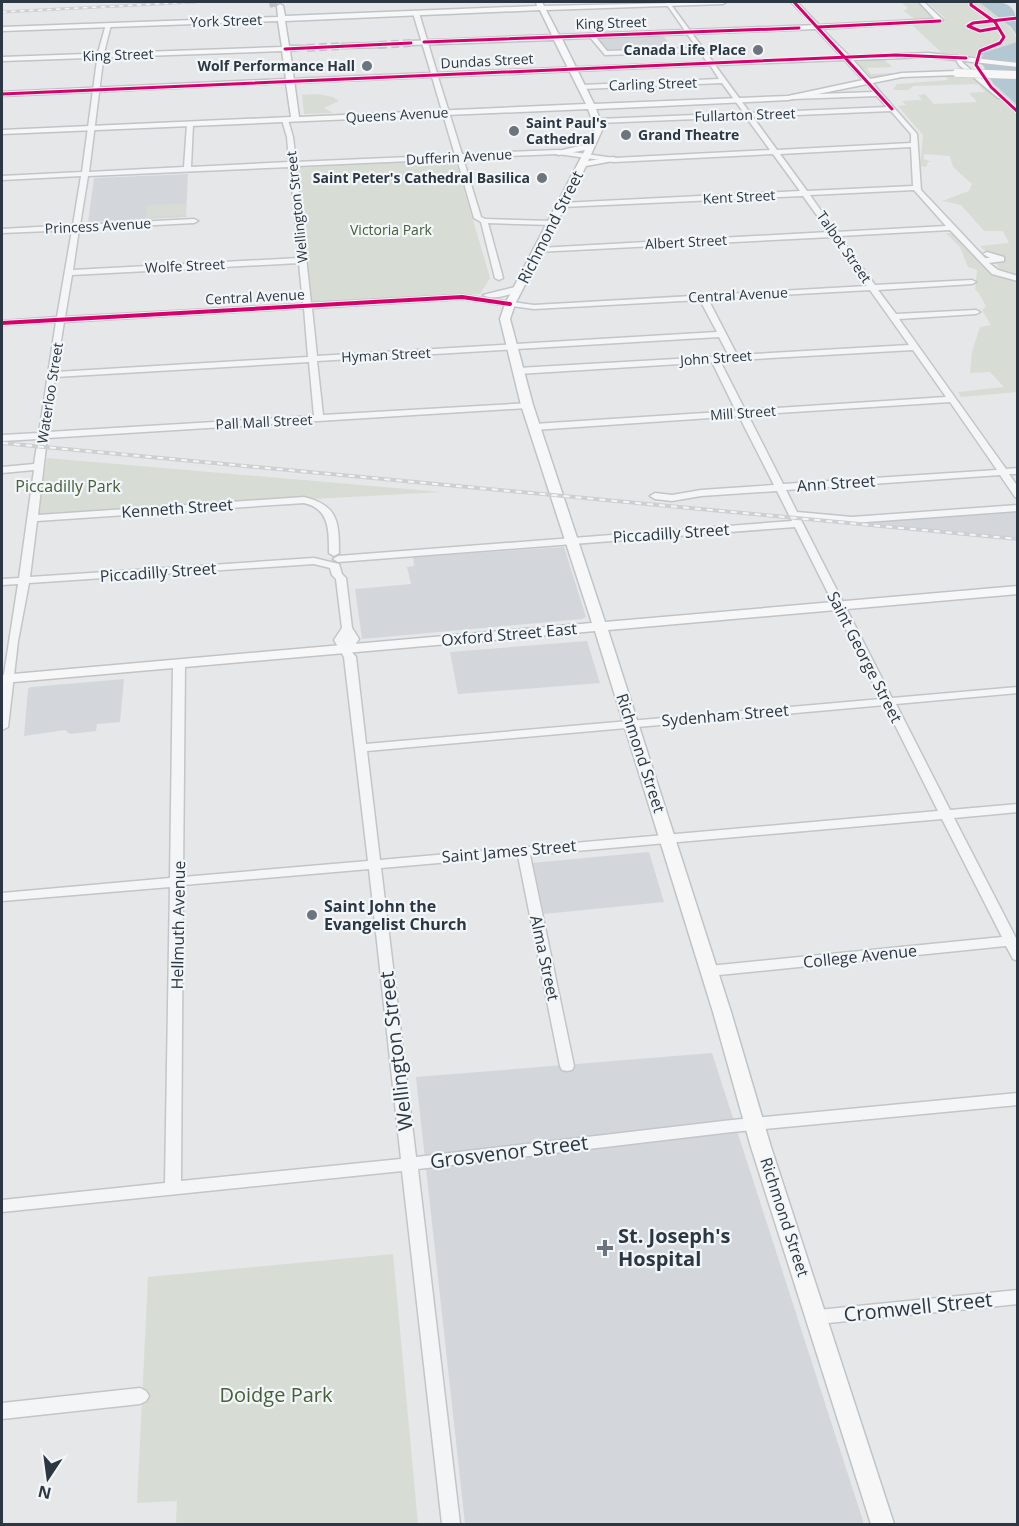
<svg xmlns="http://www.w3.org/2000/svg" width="1019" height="1526" font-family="'Open Sans',sans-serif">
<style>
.built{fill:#d3d7dc}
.green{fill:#d7ddd5}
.water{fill:#b4c8d3}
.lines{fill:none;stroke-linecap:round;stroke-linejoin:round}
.major-tunnel{stroke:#c0c4c8;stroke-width:8;stroke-dasharray:8 4;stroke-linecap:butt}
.minor-casing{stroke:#c3c5c7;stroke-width:3}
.major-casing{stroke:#c0c4c7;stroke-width:3}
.minor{fill:#f4f5f6;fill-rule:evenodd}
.major{fill:#f7f7f8;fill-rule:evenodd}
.rail-far1-casing{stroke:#cecfd1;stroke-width:3}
.rail-casing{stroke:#cecfd1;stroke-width:4}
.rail-far1{stroke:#f3f6f8;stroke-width:1.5;stroke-dasharray:4.5;stroke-linecap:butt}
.rail{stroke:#f3f6f8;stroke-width:2;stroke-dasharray:6;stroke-linecap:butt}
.major-bridge-casing{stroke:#c0c4c7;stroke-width:9;stroke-linecap:butt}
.major-bridge{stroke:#f7f7f8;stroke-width:8}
.cycleway-far1-casing{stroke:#f3f6f8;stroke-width:5}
.cycleway-casing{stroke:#f3f6f8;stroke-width:6}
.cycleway-far1{stroke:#d6006c;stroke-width:3}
.cycleway{stroke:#d6006c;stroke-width:4}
.poi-dot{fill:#6c757d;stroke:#f3f6f8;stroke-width:2}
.labels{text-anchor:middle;stroke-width:4.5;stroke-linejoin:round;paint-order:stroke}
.far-street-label{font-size:14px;fill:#2b3743;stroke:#f3f6f8}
.far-poi-label{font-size:14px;font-weight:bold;fill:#2b3743;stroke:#f3f6f8;text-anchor:end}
.far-park-label{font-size:14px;fill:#465e39;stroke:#f3f6f8}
.street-label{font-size:16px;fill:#2b3743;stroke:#f3f6f8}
.park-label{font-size:16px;fill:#465e39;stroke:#f3f6f8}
.poi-label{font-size:16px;font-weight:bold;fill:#2b3743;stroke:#f3f6f8;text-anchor:start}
.near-street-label{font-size:20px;fill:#2b3743;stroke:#f3f6f8}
.near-poi-label{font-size:20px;font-weight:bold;fill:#2b3743;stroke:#f3f6f8;text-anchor:start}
.near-park-label{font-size:20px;fill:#465e39;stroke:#f3f6f8}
</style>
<rect width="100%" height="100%" fill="#e5e7e9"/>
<path class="built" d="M663,35L673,50L605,52L598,38Z
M188,174L186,217L88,222L94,178Z
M1013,511L1017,512V538L858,522Z
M564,547L586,617L582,619L362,639L355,589L411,584L407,567L414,566L413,557Z
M587,641L600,683L458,694L450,652Z
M124,679L120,722L97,724L96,731L70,734L65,730L24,736L28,689L31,687Z
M649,852L664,902L544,914L531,863Z
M712,1053L864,1524H465L416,1077Z"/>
<path class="green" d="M901,2H917L936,19C920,20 915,21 904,11L908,8Z
M927,2C940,2 969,0 981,2C993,6 1017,31 1017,43L983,53L982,57L942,53L912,25L885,26L942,23L945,18Z
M883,58L892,67L867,68L871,74L898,73L871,78L857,62L861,61L859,59Z
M945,75L989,76L1017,103V276L1000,270L993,258L980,246L1009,243L1003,231H984L961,205L942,201L969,191L972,184L953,167L950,156L924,154V159L932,162H928L926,167L920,166L923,135L898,106L906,105L902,101L922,100L918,95L925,94L934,104L977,102L969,93L985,92L978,84L914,86L908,90H893L897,84L948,80Z
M317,94L333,97L339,101L324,108L333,113L304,114L302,95Z
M455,159L490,278L480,294L316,303L310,299L297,166Z
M186,204V215L146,217L147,205Z
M946,233H954L992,273L1017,281V392L961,397L958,392L1004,387L990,372L970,373L972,352L980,327L991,325L982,310L986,306L978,292L975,290L977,270L968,267L960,247Z
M47,458L442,492L37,514Z
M393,1254L418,1524H176L177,1501L137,1503L148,1277Z"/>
<path class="water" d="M979,2C1010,1 1018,4 1017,36L1011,27Z
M1017,42V105L993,83L981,62L983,53Z"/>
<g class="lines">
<path class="major-tunnel" d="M273,2L274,7
M379,45L411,43
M307,48L342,46"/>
<defs>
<path id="minor" d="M665,2H669L713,62L847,57L845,60L715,65L750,113L887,107L877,96L792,99L789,97L792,95L874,92L864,80L869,79L917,134L921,190L985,258H990L983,254L987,252L1004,257V261L989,263L998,270L1018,276V281L992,274L950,230L839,236L875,285L972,280L976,282L972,284L878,290L896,314L976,310L980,312L976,314L899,319L1006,469L1018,468V474H1009L1018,487V498L1015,497L1000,475L786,490L797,512L852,517L1018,505V511L852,523L800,518L892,698L1018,687V693L896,704L950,810L1018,804V812L954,818L1018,942V961L1013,959L1006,946L709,976L704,974L702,971L704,968L709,966L1002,937L942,819L530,855L574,1066L572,1070L567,1071L562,1070L560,1066L518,856L381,868L416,1157L732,1120L1018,1093V1105L732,1132L418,1169L460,1524H442L402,1171L2,1212V1200L165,1183L170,887L2,901V893L170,878L173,664L175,662L179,661L185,664L183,877L368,861L344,657L334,640L342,628L336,579L332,575L330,568L314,564L29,583L18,641L8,727L2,730V687L18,584L2,585V579L19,578L34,470L2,473V467L34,464L38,439L2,441V435L39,433L56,322L2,325V321L57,317L72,230L2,233V229L73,225L81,176L2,180V176L82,172L98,53L106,24L111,25L104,53L89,172L184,167L187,124L190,122L193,124L191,167L289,162L287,137L282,120L285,118L288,120L293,137L296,162L455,155L432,77L290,83L287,81L290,79L431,73L413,13L416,11L419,13L437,73L707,62L700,52L605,55L589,36L594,35L607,51L697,48ZM710,65L719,79L582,85L579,87L582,89L722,83L744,113L598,119L595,121L598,123L746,117L770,150L614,158L558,150L462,154L438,77ZM891,111L911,134V143L777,150L753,117ZM911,147L913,186L807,191L780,154ZM558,154L614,162L773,154L800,191L562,203L558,205L562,207L803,196L829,232L539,248L535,250L536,252L832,237L867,286L534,305L462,295L311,303L296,166L457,159L474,218L481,222L495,278L499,280L503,278L488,223L552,225L556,223L552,221L485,219L481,217L463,158ZM290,167L299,258L73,270L79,229L194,223L198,221L194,219L80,225L88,176ZM914,190L946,226L836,232L810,195ZM299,263L303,304L65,317L72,275ZM870,290L909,345L737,355L708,299ZM462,299L534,309L700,300L717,332L317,356L312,308ZM304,308L308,357L56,372L64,322ZM719,337L729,356L518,368L514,371L518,374L712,362L736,411L534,424L529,427L534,430L739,416L774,485L701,490L672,495L655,493L650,496L655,499L672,501L701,496L777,491L792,521L338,556L333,559L338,562L795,527L881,699L366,744L356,657L351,651L359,639L352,628L346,578L342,574L339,564L314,558L30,577L37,521L304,503C330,509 329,531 329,553L334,556L339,553C339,522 338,505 304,497L38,515L47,438L527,408L531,405L530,403L323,415L317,361ZM913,350L946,397L745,410L720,361ZM309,362L314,416L48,432L55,377ZM950,402L997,470L783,484L748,415ZM885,705L938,811L380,860L367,751ZM369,869L401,1159L181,1181L183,885Z
M791,2H797L819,25L935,19L919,2H924L943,20L940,22L818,29Z
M954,56H958L963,63L1002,96V98H998L959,65Z
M519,286H522V290C511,294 493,301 483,295Z
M1018,1290V1304L818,1324L812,1322L810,1317L812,1312L818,1310Z
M140,1388L146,1391L149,1396L146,1401L140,1404L2,1419V1403Z"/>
<path id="major" d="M536,2H542L544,6L726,2L723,4L546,10L559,35L818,25L849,56L928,53L1018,63V67L928,57L853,60L870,79L902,73L957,71L961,73L957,75L902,77L788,100L596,109L603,128L588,161L614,157L618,160L586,166L515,304L510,319L533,405L605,622L1018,586V594L608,630L731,1012L771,1147L894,1524H871L751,1147L713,1012L595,631L2,683V675L592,623L521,405L500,319L505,304L585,150L558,155L554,152L588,144L595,128L588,109L2,134V130L291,117L286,83L2,96V92L286,79L282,51L2,61V57L282,47L278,21L2,31V27L278,17L277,6L280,4L283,6L285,16L537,6ZM540,10L552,35L411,41L407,43L411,45L554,40L586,104L299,117L290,51L311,48L307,46H289L285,21ZM816,29L863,80L788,96L594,104L562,39Z
M379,43L382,47L342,48L338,46L342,44Z"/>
</defs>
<use href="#minor" class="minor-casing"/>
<use href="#major" class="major-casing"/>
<use href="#minor" class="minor"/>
<use href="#major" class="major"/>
<defs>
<path id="rail-far1" d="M2,12L195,2"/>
<path id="rail" d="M2,443L1018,539"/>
</defs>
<use href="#rail-far1" class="rail-far1-casing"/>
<use href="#rail" class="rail-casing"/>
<use href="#rail-far1" class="rail-far1"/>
<use href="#rail" class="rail"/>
<defs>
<path id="major-bridge" d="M957,73L1018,75"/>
</defs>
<use href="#major-bridge" class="major-bridge-casing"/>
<use href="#major-bridge" class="major-bridge"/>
<defs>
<path id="cycleway-far1" d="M794,2L892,109
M971,2V5L995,22L1004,37L1000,43L980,51L976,65L991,87L1018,112
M818,27L940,21
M997,28L980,31L968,26L973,23L1018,18
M424,42L799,28
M285,49L411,43
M2,94L896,55L966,58"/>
<path id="cycleway" d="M2,323L462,297L510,304"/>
</defs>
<use href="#cycleway-far1" class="cycleway-far1-casing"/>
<use href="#cycleway" class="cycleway-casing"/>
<use href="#cycleway-far1" class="cycleway-far1"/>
<use href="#cycleway" class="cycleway"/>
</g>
<g class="poi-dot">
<circle cx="758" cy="50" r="6"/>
<circle cx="367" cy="66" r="6"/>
<circle cx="514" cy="131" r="6"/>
<circle cx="626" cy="135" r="6"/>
<circle cx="542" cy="178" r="6"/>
<circle cx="312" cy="915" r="6"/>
<path d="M602 1239h6v6h6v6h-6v6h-6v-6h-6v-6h6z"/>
</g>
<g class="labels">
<g class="far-street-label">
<text transform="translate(226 21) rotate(-2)" y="5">York Street</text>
<text transform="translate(611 23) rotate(-2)" y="5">King Street</text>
<text transform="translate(118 55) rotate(-2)" y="5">King Street</text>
<text transform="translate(487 61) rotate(-3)" y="5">Dundas Street</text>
<text transform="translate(653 84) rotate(-2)" y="5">Carling Street</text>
<text transform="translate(397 115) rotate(-3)" y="5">Queens Avenue</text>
<text transform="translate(745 115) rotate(-2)" y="5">Fullarton Street</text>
<text transform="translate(459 157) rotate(-3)" y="5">Dufferin Avenue</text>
<text transform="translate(739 197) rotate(-3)" y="5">Kent Street</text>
<text transform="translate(297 207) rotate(-96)" y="5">Wellington Street</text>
<text transform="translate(98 226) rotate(-3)" y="5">Princess Avenue</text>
<text transform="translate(686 242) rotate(-3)" y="5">Albert Street</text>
<text transform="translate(844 247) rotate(55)" y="5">Talbot Street</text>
<text transform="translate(185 266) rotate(-3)" y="5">Wolfe Street</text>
<text transform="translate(738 295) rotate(-3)" y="5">Central Avenue</text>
<text transform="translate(255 297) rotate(-3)" y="5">Central Avenue</text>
<text transform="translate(386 355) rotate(-3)" y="5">Hyman Street</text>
<text transform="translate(716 358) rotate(-4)" y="5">John Street</text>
<text transform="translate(50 393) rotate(-81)" y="5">Waterloo Street</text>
<text transform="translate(743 413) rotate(-4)" y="5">Mill Street</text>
<text transform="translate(264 422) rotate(-3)" y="5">Pall Mall Street</text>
</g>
<g class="far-poi-label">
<text x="746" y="55">Canada Life Place</text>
<text x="355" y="71">Wolf Performance Hall</text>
<text x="526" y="128" text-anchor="start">Saint Paul's<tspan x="526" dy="16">Cathedral</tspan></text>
<text x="638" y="140" text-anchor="start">Grand Theatre</text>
<text x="530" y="183">Saint Peter's Cathedral Basilica</text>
</g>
<g class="far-park-label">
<text x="391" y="235">Victoria Park</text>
</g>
<g class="street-label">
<text transform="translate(550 227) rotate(-63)" y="6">Richmond Street</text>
<text transform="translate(836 483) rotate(-4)" y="6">Ann Street</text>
<text transform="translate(177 508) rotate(-4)" y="6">Kenneth Street</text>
<text transform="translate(671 533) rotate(-4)" y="6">Piccadilly Street</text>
<text transform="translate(158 572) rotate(-4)" y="6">Piccadilly Street</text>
<text transform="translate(509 634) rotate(-5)" y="6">Oxford Street East</text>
<text transform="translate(865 657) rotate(63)" y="6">Saint George Street</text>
<text transform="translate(725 715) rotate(-5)" y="6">Sydenham Street</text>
<text transform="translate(641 753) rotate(72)" y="6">Richmond Street</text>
<text transform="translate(509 851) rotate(-5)" y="6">Saint James Street</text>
<text transform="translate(178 925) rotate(-89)" y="6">Hellmuth Avenue</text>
<text transform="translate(860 956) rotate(-6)" y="6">College Avenue</text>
<text transform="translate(545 958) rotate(78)" y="6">Alma Street</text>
<text transform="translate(785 1217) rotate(72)" y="6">Richmond Street</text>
</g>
<g class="park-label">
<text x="68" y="492">Piccadilly Park</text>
</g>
<g class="poi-label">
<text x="324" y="912">Saint John the<tspan x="324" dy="18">Evangelist Church</tspan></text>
</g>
<g class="near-street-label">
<text transform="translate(396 1051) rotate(-97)" y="7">Wellington Street</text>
<text transform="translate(509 1152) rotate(-7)" y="7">Grosvenor Street</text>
<text transform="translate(918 1307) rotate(-6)" y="7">Cromwell Street</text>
</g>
<g class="near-poi-label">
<text x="618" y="1243">St. Joseph's<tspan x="618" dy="23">Hospital</tspan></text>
</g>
<g class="near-park-label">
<text x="276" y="1402">Doidge Park</text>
</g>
</g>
<rect width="1019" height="1526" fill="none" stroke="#2b3743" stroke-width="6"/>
<g transform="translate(48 1478) rotate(193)" stroke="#f3f6f8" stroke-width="4.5" paint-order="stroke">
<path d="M0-4.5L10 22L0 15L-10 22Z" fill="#2b3743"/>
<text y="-9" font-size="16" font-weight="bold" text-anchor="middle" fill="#2b3743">N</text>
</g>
</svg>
